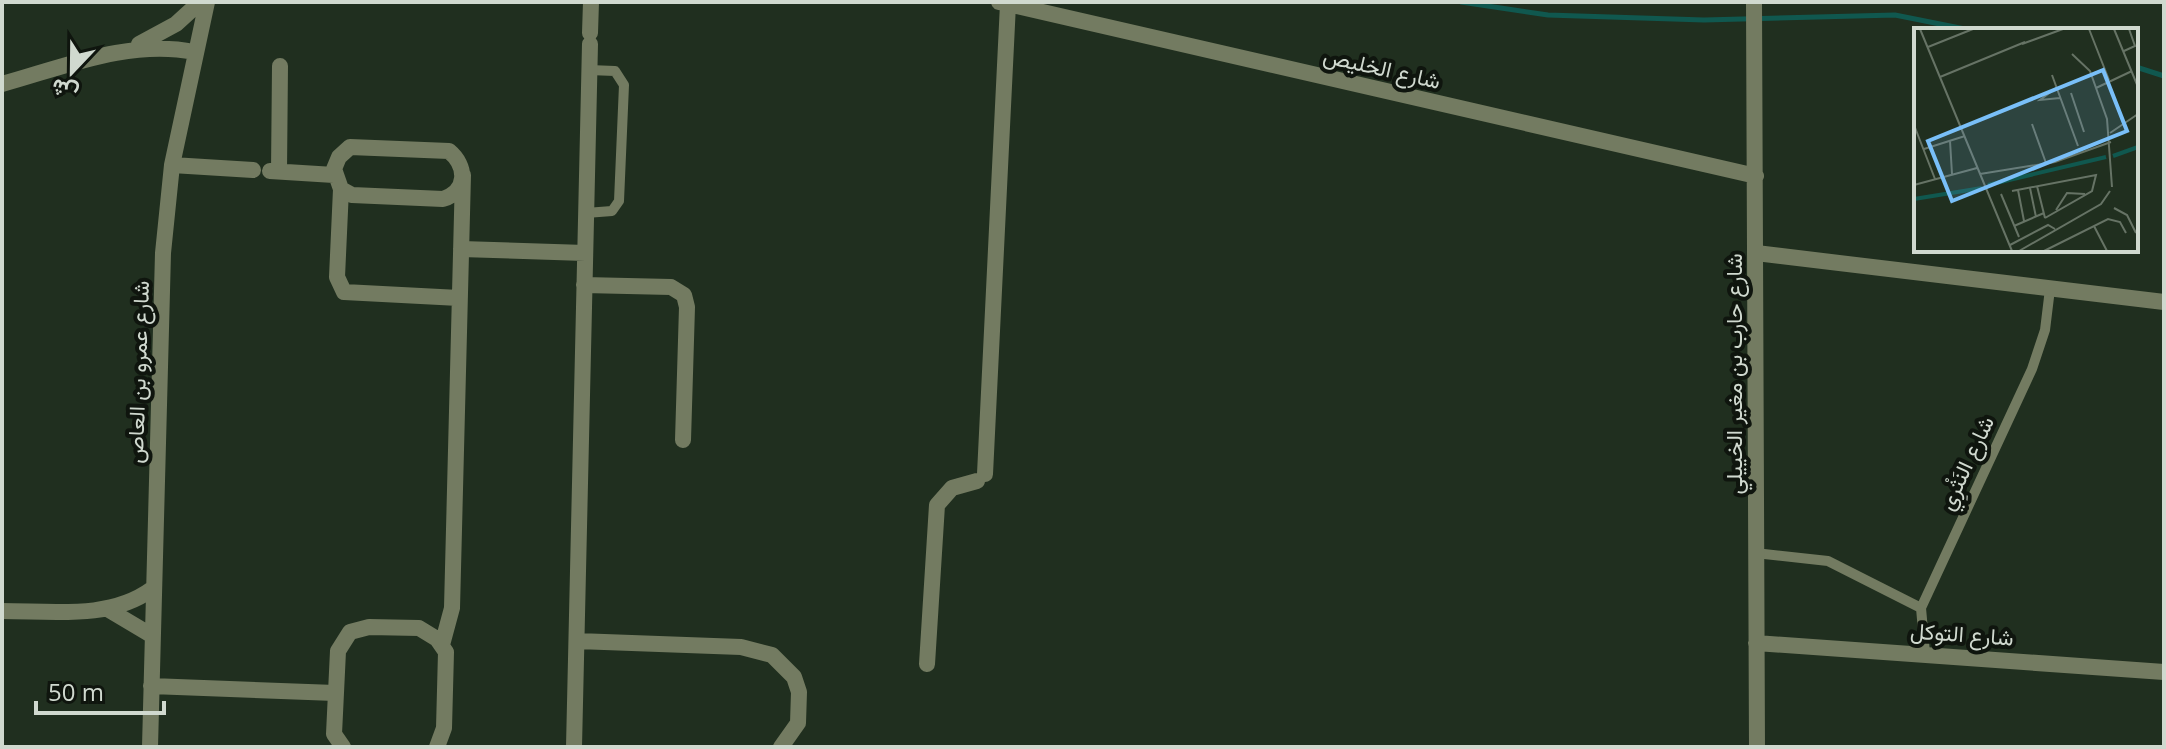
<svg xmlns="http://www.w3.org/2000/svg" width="2166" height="749" font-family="'Open Sans',Vazirmatn,sans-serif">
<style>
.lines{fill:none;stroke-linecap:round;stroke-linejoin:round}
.stream{stroke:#10584f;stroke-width:5}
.lane{stroke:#737b61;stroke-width:10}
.street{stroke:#737b61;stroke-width:16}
.labels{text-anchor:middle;stroke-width:8;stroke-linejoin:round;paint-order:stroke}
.street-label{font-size:22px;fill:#d0d9cf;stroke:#0f150e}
.inset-river{fill:none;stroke:#10584f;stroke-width:4}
.inset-road{fill:none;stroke:#667365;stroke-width:2}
.view{fill:#79bff8;fill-opacity:0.15;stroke:#79bff8;stroke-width:4}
.inset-edge{fill:none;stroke:#d0d9cf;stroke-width:4}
</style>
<rect width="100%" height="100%" fill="#202f1f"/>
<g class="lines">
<path class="stream" d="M1461,2L1548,15L1704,20L1895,15L1970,30
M2136,67L2164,76"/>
<path class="lane" d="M586,213L612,211L619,201L624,85L615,71L589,70
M1755,553L1828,561L1921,608
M1925,653L1921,608L2032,369L2045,330L2050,289"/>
<path class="street" d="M999,2L1756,176
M1754,2L1757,747
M590,33L591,2
M139,44L176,24L200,2
M2,84C64,67 130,39 194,52
M350,147L449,151C467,166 468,191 443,199L352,195L341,189L334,169L339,157Z
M172,165L253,170
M270,171L334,175
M279,171L280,66
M341,189L337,277L344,292L459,298
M461,249L585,253
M1756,253L2164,302
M584,285L671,287L684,295L687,307L683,440
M985,474L1008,4
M109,610L151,635
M2,611C52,611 110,620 152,589
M577,641L741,647L772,655L794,677L799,692L798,723L781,747
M1756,643L2164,672
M442,645L452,608L463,175
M927,664L937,505L952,488L977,481
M151,686L335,693
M150,747L163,253L172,165L207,2
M343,747L334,734L338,651L350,632L369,627L419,628L437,639L446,652L444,728L437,747
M574,747L590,44"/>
</g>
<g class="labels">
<g class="street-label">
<text transform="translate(1382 68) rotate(13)" y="8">شارع الخليص</text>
<text transform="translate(138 372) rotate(-88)" y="8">شارع عمرو بن العاص</text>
<text transform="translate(1734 374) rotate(-90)" y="8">شارع حارب بن مغير الخييلي</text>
<text transform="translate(1966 463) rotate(-65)" y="8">شارع النَثْرِي</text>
<text transform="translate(1962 634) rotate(4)" y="8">شارع التوكل</text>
</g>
</g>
<g transform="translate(1914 28)">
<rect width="224" height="224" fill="#202f1f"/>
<path class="inset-river" d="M199,128L224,119M74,157L192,129M0,171L68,160"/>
<path class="inset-road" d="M6,1L98,223M175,1L195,52M200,1L224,59M108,16L149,1M14,19L59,1M210,23L221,18L215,1M158,26L176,43L193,91L198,159M138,47L164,118M26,49L111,14M142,60L126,72L146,70M182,60L218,43M157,65L170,104M118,96L132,135M0,97L21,151M196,105L224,86M36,113L38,146M10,121L51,108M66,146L141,134L197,114M0,157L63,140M123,158L131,190M116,160L122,189M104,162L110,193M98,163L182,147L178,163L131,190M87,166L105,209M200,180L213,187L222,205M142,182L153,165L171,166M100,198L130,185M180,198L193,223M96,217L134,197L141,201M105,223L187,176L196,163M130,223L194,191L206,194L212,205"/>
<path class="view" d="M189,42L213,103L38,173L14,113Z"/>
<rect width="224" height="224" class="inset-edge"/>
</g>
<rect width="2166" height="749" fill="none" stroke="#d0d9cf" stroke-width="8"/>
<g transform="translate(72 72) rotate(202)" stroke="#0f150e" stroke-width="6" paint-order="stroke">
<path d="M0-6L14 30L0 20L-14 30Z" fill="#d0d9cf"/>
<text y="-12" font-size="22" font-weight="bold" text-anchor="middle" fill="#d0d9cf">ش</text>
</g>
<path d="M36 701v12h128v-12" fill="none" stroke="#d0d9cf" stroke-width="4"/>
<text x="48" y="701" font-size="24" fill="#d0d9cf" stroke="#0f150e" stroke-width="6" paint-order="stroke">50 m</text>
</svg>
